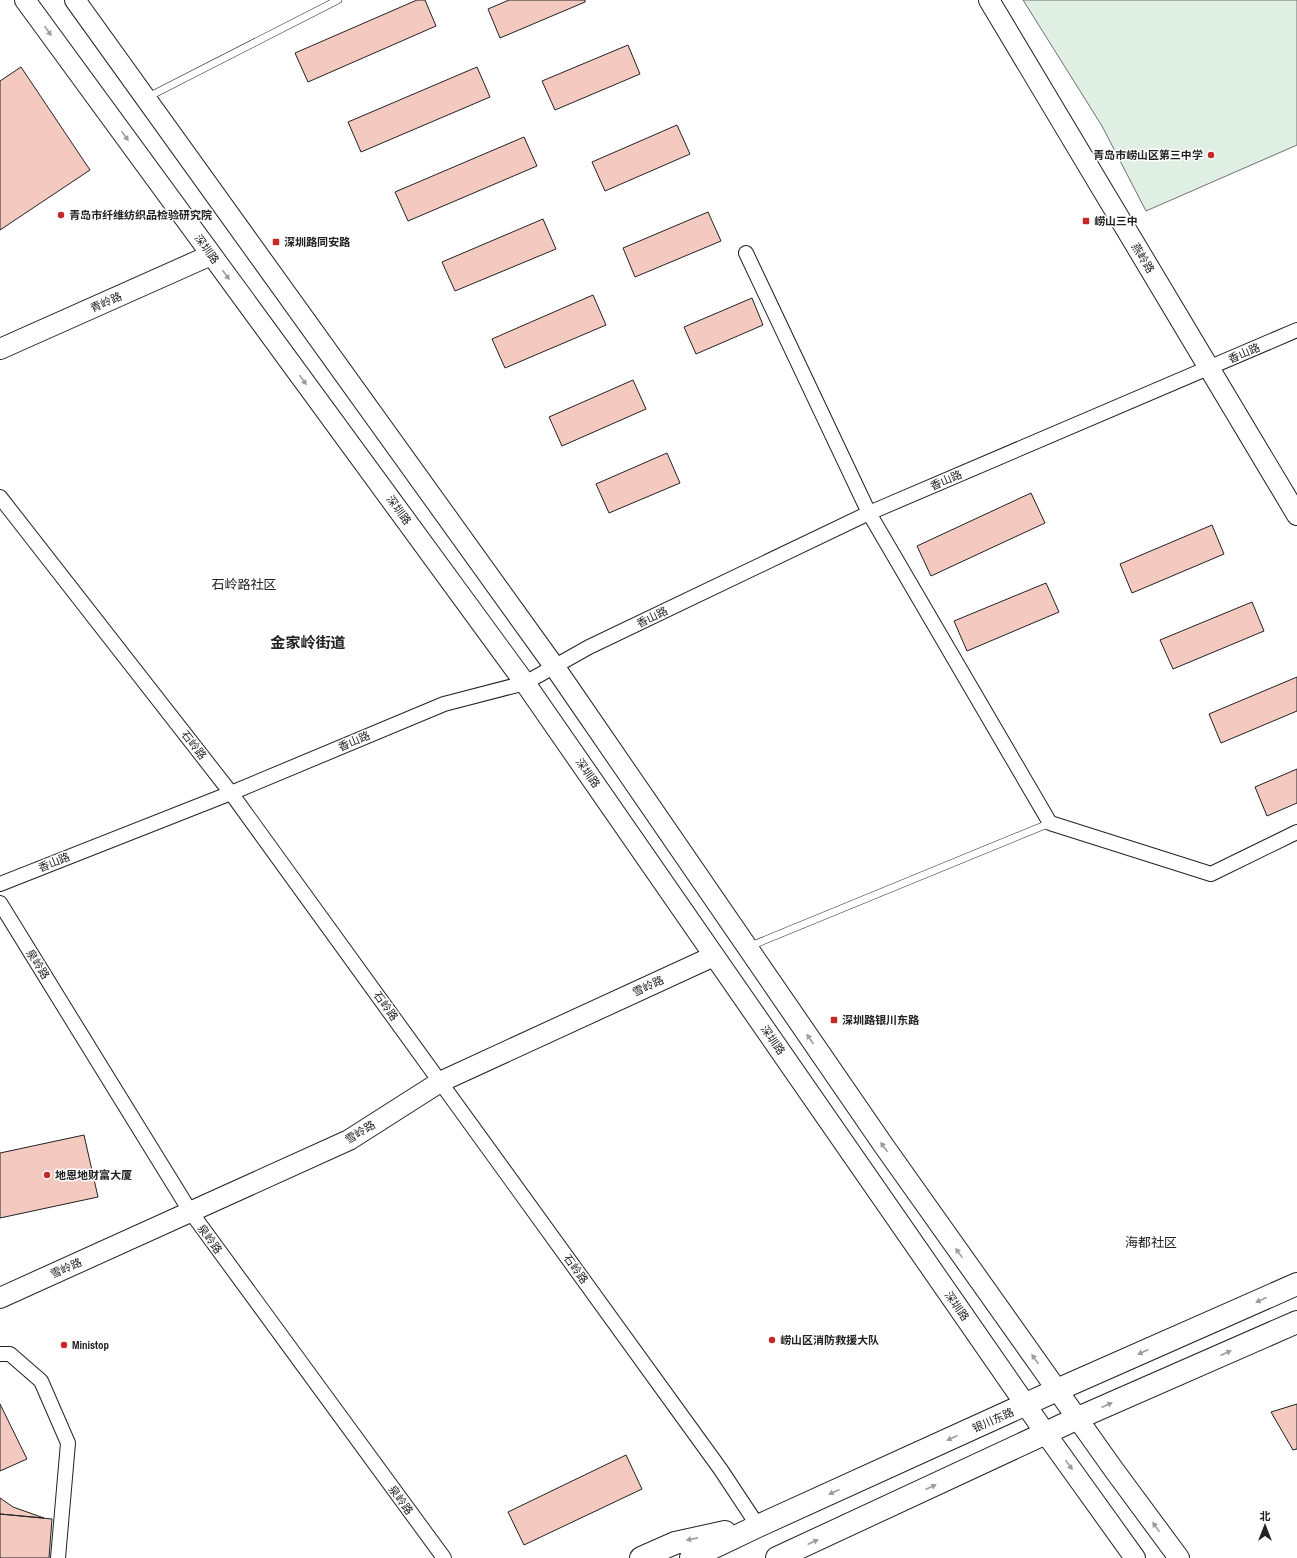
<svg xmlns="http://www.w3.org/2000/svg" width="1297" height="1558" font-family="'Archivo Narrow','Noto Sans SC',sans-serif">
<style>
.green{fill:#e0efe3;stroke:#6f6f6f}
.building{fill:#f3c9c0;stroke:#222}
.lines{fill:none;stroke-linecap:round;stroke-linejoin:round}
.lane-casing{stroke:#222;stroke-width:8}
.street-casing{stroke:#222;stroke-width:16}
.secondary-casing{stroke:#222;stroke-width:22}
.primary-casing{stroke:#222;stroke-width:24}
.lane{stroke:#fff;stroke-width:7}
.street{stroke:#fff;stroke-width:14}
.secondary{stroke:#fff;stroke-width:20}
.primary{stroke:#fff;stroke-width:22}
.oneway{fill:#9c9c9c}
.poi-dot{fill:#c62828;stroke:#fff;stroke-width:1.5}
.labels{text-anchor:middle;stroke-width:3;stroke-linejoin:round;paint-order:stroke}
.poi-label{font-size:11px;font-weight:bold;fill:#222;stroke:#fff;text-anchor:start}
.street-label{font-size:11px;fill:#222;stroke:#fff}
.quarter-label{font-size:13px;fill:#222;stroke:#fff}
.district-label{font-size:15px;font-weight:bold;fill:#222;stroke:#fff}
</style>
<rect width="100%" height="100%" fill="#fff"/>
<path class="green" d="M1023,0H1297V145L1146,211L1102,126Z"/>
<path class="building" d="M417,0H425L436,26L308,82L295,53Z
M509,0H585V2L500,38L488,9Z
M628,45L640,74L555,110L542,81Z
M21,67L90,170L0,230V81Z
M477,67L490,97L361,152L348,122Z
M677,125L690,154L605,191L592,162Z
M524,137L537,166L408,221L395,192Z
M708,212L721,241L635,277L623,248Z
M543,219L556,249L455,291L442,262Z
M593,295L606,325L505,368L492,339Z
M752,298L763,325L696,354L684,327Z
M633,380L646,409L562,446L549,417Z
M667,453L680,483L609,513L596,484Z
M1031,493L1045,523L931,576L917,546Z
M1212,525L1224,554L1132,593L1120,564Z
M1046,583L1059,612L967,651L954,621Z
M1252,602L1264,631L1173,669L1160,640Z
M1297,677V711L1221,743L1209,714Z
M1297,769V803L1267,816L1255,787Z
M84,1135L98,1197L0,1218V1153Z
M0,1404L27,1459L0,1471Z
M1297,1404V1449L1293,1450L1271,1412Z
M626,1455L642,1489L524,1545L508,1512Z
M0,1498L13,1507L44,1518L0,1514Z
M0,1514L52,1519L49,1558H0Z"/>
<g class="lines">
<defs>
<path id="lane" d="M146,98L338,0
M748,947L1050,823"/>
<path id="street" d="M746,253L869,513L1050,823L1211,874L1297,832
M0,497L231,793L721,1470L758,1526
M0,884L231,793L444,704L525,683L589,647L869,513L1297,330
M0,903L190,1211L444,1558
M0,1354H10L41,1381L68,1443L58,1558"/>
<path id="secondary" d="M25,0L525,683L1046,1434L1135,1558
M75,0L554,666L884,1146L1114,1470L1179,1558
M989,0L1297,515
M0,349L211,255
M0,1298L349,1140L440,1082L714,956"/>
<path id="primary" d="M641,1558L675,1543L725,1532
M691,1558L758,1526L1057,1390L1297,1284
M777,1558L1078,1418L1297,1322"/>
</defs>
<use href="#lane" class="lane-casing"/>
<use href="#street" class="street-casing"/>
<use href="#secondary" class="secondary-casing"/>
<use href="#primary" class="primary-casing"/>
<use href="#lane" class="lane"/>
<use href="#street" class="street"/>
<use href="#secondary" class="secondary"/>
<use href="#primary" class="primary"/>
</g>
<defs><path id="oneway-solid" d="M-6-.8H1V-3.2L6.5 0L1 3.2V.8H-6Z"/></defs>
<g class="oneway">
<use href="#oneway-solid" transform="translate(48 31) rotate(54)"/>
<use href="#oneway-solid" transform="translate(125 136) rotate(54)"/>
<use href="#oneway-solid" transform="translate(226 275) rotate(54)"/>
<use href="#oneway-solid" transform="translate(303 380) rotate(54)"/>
<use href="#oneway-solid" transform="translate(810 1039) rotate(-124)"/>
<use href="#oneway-solid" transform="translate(884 1147) rotate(-125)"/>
<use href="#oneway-solid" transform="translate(959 1253) rotate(-125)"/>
<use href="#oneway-solid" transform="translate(1261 1300) rotate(156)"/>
<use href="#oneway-solid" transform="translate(1143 1352) rotate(156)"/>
<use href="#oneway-solid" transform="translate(1226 1353) rotate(-24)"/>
<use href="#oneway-solid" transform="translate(1035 1359) rotate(-125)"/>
<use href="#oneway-solid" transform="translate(1107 1405) rotate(-24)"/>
<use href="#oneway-solid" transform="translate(952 1438) rotate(156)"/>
<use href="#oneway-solid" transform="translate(1069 1465) rotate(54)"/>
<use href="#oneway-solid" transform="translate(931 1487) rotate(-25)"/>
<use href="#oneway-solid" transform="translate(834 1492) rotate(156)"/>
<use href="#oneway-solid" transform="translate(1156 1527) rotate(-126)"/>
<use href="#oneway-solid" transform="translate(692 1539) rotate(169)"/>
<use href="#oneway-solid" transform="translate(813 1542) rotate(-25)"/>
</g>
<g class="poi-dot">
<circle cx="1211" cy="155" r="4"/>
<circle cx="61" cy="215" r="4"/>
<rect x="1082" y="217" width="8" height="8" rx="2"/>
<rect x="272" y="238" width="8" height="8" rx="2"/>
<rect x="830" y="1016" width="8" height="8" rx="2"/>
<circle cx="47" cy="1175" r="4"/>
<circle cx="772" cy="1340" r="4"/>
<circle cx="64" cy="1345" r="4"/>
</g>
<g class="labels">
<g class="poi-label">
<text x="1203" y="159" text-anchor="end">青岛市崂山区第三中学</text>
<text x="69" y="219">青岛市纤维纺织品检验研究院</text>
<text x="1094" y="225">崂山三中</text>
<text x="284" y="246">深圳路同安路</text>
<text x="842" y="1024">深圳路银川东路</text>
<text x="55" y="1179">地恩地财富大厦</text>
<text x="780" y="1344">崂山区消防救援大队</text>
<text x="72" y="1349">Ministop</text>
</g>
<g class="street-label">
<text transform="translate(207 249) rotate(54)" y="4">深圳路</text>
<text transform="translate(1143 258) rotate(59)" y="4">燕岭路</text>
<text transform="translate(106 302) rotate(-24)" y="4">青岭路</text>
<text transform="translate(1244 353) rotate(-23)" y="4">香山路</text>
<text transform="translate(946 480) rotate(-23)" y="4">香山路</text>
<text transform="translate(399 510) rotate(54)" y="4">深圳路</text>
<text transform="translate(652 617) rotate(-26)" y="4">香山路</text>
<text transform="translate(354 741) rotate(-23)" y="4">香山路</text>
<text transform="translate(194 745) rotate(52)" y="4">石岭路</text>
<text transform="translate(588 773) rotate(55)" y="4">深圳路</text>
<text transform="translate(54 862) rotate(-22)" y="4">香山路</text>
<text transform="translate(38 964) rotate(58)" y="4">泉岭路</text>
<text transform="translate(648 986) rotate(-25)" y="4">雪岭路</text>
<text transform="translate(386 1006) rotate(54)" y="4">石岭路</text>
<text transform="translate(773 1040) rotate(55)" y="4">深圳路</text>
<text transform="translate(360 1132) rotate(-31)" y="4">雪岭路</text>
<text transform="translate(210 1239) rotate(54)" y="4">泉岭路</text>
<text transform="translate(66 1268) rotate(-24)" y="4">雪岭路</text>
<text transform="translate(576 1269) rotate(54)" y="4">石岭路</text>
<text transform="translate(957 1306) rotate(55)" y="4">深圳路</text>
<text transform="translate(993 1420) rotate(-24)" y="4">银川东路</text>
<text transform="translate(401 1500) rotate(54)" y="4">泉岭路</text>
</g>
<g class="quarter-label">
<text x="244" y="589">石岭路社区</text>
<text x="1151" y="1247">海都社区</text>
</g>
<g class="district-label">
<text x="308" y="648">金家岭街道</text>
</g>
</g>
<g transform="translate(1265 1526)" stroke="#ffffff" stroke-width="3" paint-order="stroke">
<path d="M0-3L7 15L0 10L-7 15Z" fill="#222222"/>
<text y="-6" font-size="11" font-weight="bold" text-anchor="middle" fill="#222222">北</text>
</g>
</svg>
